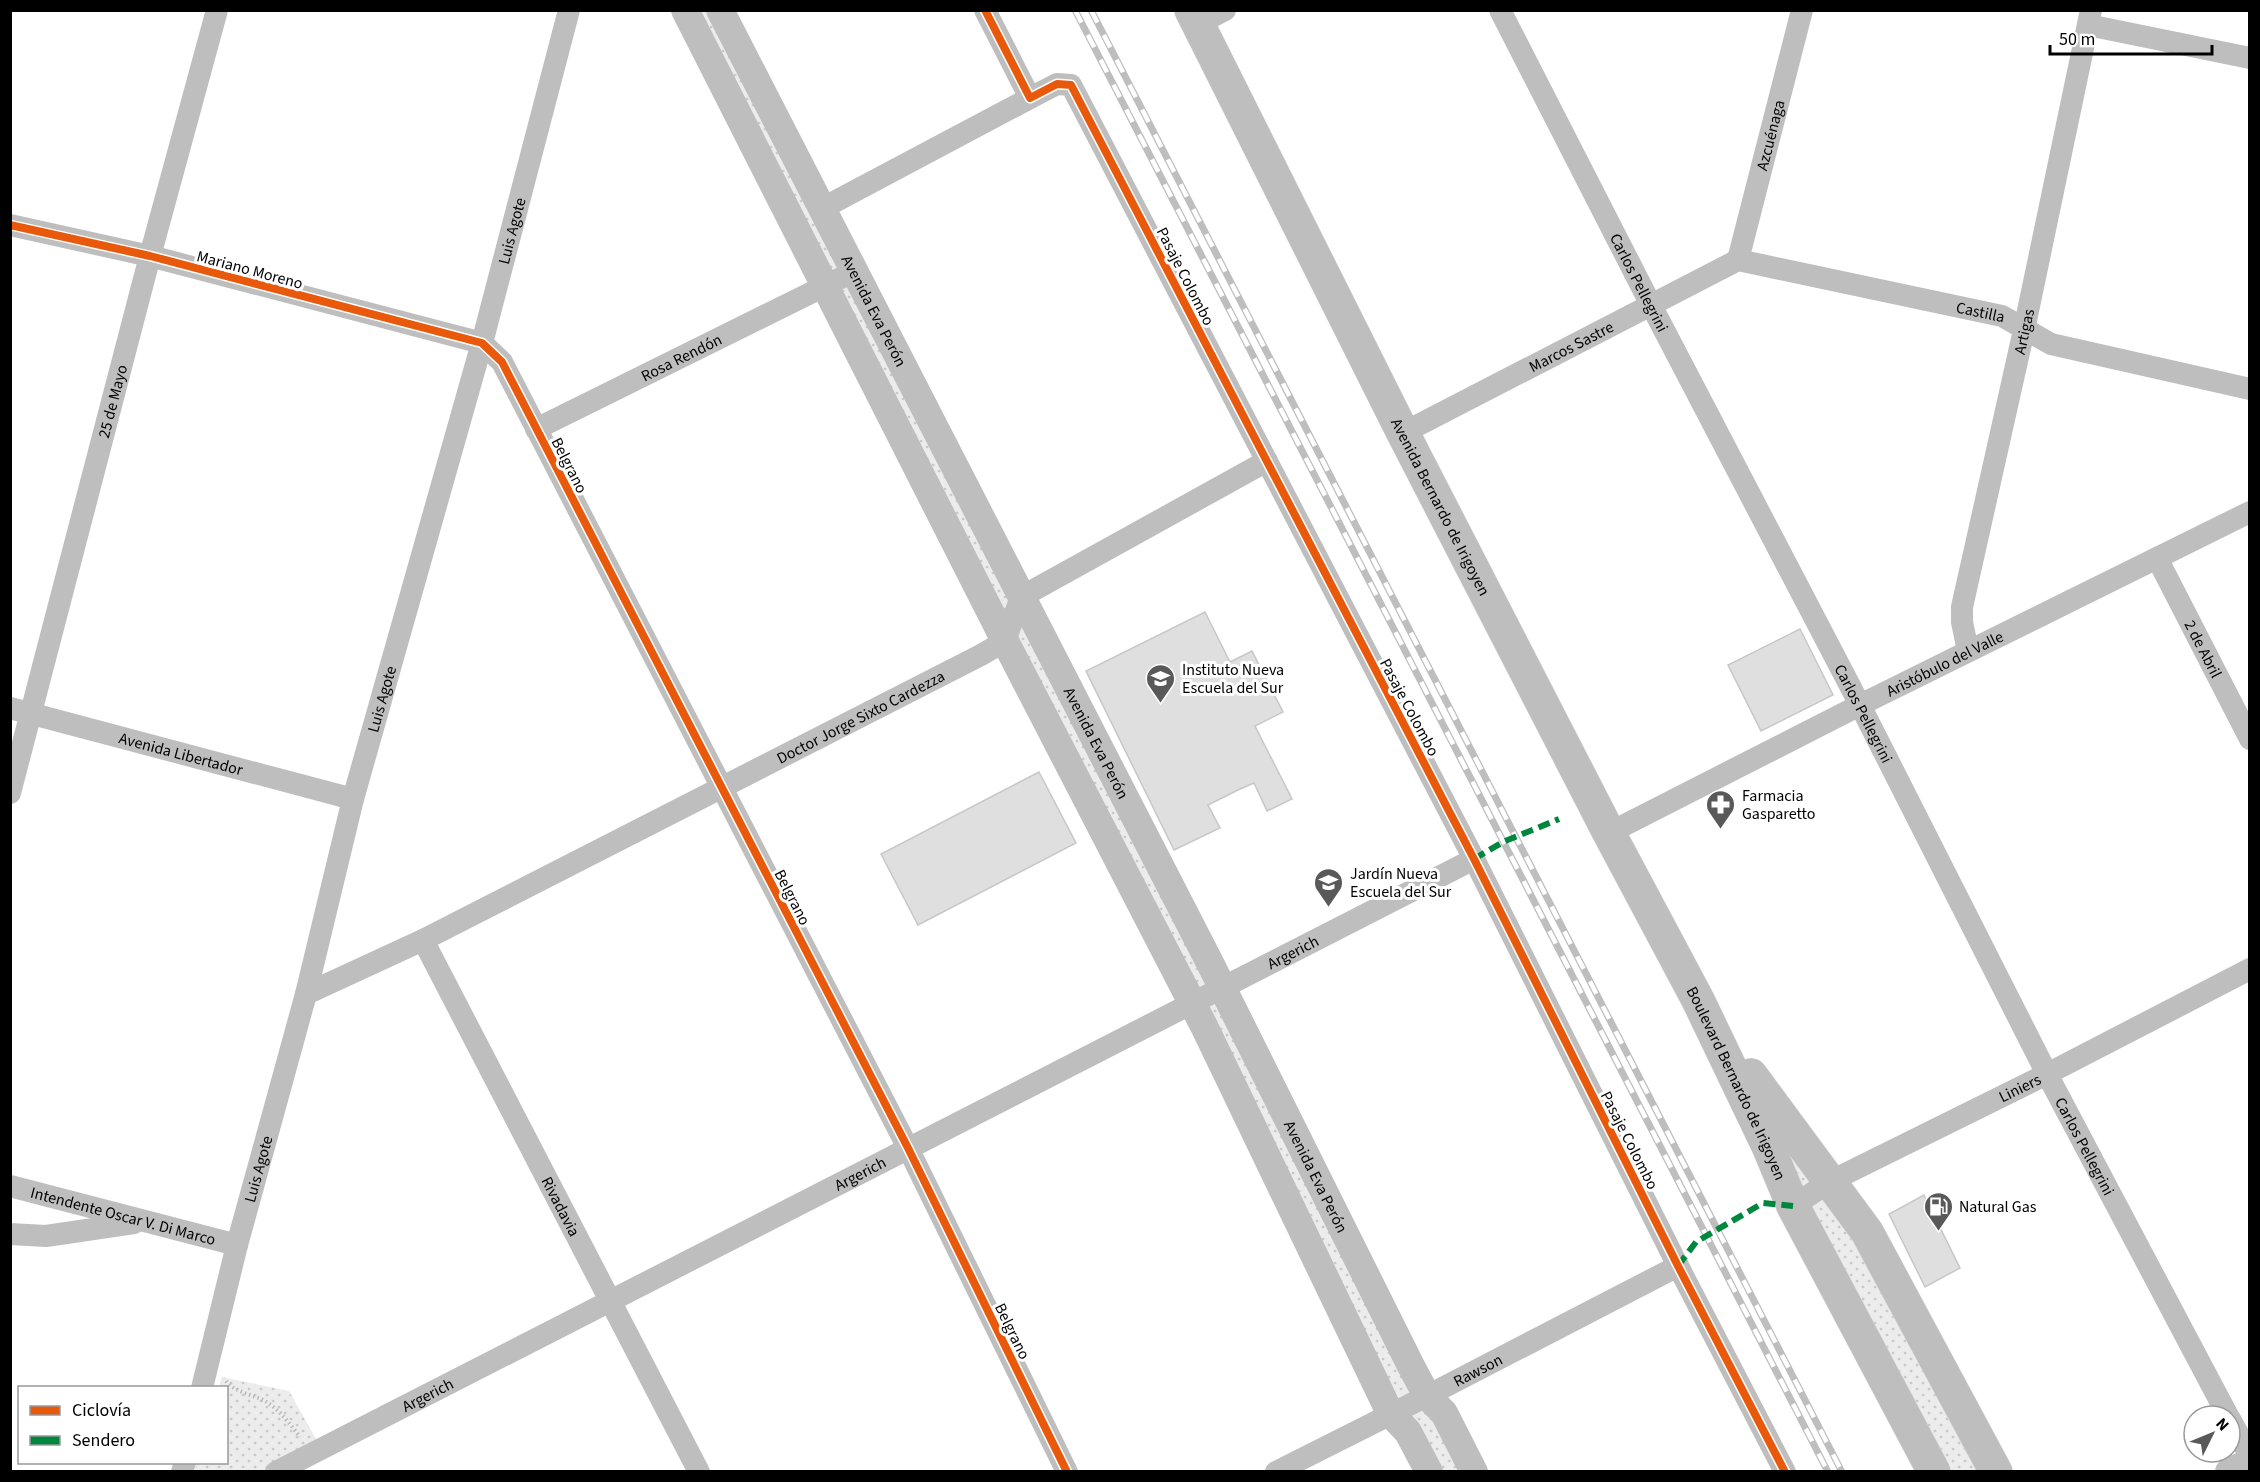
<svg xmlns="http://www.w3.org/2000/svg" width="2260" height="1482" font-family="'Source Sans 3',sans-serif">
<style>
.park{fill:url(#park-dots)}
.building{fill:#dfdfdf;stroke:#c7c7c7;stroke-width:1.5}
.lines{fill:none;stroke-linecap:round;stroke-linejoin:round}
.primary-casing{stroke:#dbdbdb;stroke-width:34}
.path{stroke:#b9b9b9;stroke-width:4;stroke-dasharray:1.5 3;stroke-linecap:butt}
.minor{stroke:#bebebe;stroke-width:22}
.tertiary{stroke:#bebebe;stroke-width:28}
.primary{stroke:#bebebe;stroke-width:33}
.rail-casing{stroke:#bebebe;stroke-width:7}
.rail{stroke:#fff;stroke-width:4.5;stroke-dasharray:14;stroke-linecap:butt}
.quiet{stroke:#00873e;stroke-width:6;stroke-dasharray:12 6;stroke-linecap:butt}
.cycleway-casing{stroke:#fff;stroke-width:11}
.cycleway{stroke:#e8590c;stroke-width:8}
.labels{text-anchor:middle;stroke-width:6;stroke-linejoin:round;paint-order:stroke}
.street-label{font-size:16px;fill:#000;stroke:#fff}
.poi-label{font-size:16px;fill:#000;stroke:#fff;text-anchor:start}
</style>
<defs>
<pattern id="park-dots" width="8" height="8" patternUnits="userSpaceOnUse" patternTransform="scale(1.5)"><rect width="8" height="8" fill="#ececec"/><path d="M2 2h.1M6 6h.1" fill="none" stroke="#c9c9c9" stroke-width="1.8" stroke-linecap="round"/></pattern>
</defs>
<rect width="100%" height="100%" fill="#fff"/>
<path class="park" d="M689,11H705L830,248L1462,1471H1436Z
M1753,1079L1996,1471H1934L1793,1206Z
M222,1377L289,1391L321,1448L275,1471H195L196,1463L226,1462V1388L219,1387Z"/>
<path class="building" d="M1205,612L1230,662L1252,651L1283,712L1255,726L1292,799L1267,811L1254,783L1240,789L1208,805L1220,828L1174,850L1086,671Z
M1800,629L1833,695L1761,731L1728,665Z
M1039,772L1076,843L918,925L881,854Z
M1924,1195L1960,1268L1925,1287L1889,1214Z"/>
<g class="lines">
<defs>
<g id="primary">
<path id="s19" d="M1191,10L1403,433L1609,833L1698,1000L1768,1146L1793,1206L1934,1472"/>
<path d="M1751,1075L1867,1232L1996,1472"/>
</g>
</defs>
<use href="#primary" class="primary-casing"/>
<path class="path" d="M226,1381C236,1393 252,1394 265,1401C279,1409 290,1424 300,1437"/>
<g class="minor">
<path d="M985,10L1030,98L1057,84L1071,85L1474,859L1678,1266L1785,1472"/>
<path id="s1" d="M1500,10L1651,305L1860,705L2047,1074L2228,1416"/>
<path d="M1198,24L1225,10"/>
<path d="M2088,25L2250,58"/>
<path d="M821,209L1030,98"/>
<path d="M10,225L150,256L482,343L502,362L908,1148L1067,1472"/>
<path id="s2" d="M1738,260L2002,316L2051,344L2250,389"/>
<path id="s3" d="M1738,260L1802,10"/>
<path id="s4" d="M536,429L853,272"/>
<path id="s5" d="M1403,433L1738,260"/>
<path id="s6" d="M2157,558L2250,739"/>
<path id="s7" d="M1968,651L1962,622V607L2024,330L2091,10"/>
<path id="s8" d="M10,708L353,799"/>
<path id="s9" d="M10,793L150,256L217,10"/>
<path id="s10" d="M1609,833L1860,705L2250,512"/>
<path id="s11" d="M423,940L699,1472"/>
<path id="s12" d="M306,994L423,940L981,655L1005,641L1021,597L1267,461"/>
<path id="s13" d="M10,1186L237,1245"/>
<path id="s14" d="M1793,1206L1829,1182L2047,1074L2250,969"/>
<path d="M10,1234L46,1236L134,1223"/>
<path id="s15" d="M202,1388L237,1245L306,994L353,799L482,343L569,10"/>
<path d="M2230,1419L2250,1456"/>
<path d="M182,1472L185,1462"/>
<path id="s16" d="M276,1472L1474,859"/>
<path id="s17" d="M1276,1472L1427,1396L1678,1266"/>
</g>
<g class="tertiary">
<path d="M685,10L1005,641L1205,1028L1390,1413L1408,1432L1429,1472"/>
<path id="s18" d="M720,10L1209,961L1411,1366L1427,1396L1444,1413L1474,1472"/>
<path d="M2229,1472L2250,1462"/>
</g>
<use href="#primary" class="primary"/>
<defs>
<path id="rail" d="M1075,10L1828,1472
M1091,10L1842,1472"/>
</defs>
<use href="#rail" class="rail-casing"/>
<use href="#rail" class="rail"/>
<path class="quiet" d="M1474,859L1503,842L1559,819
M1678,1266L1696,1242L1763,1203L1793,1206"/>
<defs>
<path id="cycleway" d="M985,10L1030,98L1057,84L1071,85L1474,859L1678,1266L1785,1472
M10,225L150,256L482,343L502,362L908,1148L1067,1472"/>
</defs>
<use href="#cycleway" class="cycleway-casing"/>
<use href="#cycleway" class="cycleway"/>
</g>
<defs>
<symbol id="university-pin" viewBox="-11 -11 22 30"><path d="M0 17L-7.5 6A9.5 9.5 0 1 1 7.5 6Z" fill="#595959" stroke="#fff"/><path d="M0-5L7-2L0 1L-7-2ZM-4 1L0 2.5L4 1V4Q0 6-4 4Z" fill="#fff"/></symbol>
<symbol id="pharmacy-pin" viewBox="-11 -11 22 30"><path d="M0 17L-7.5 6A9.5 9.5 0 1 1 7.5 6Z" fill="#595959" stroke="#fff"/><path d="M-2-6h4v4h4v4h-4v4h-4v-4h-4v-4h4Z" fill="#fff"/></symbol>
<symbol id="school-pin" viewBox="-11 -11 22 30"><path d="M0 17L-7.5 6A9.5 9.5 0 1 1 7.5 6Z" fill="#595959" stroke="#fff"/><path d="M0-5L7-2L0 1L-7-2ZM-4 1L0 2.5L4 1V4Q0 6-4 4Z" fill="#fff"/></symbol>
<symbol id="fuel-pin" viewBox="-11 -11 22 30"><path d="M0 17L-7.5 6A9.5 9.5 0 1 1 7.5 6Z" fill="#595959" stroke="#fff"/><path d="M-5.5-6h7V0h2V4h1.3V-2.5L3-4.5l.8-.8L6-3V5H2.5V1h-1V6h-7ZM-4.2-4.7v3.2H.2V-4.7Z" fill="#fff"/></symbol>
</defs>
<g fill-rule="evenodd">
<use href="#university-pin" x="1144" y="662" width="33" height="45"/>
<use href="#pharmacy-pin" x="1704" y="788" width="33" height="45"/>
<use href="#school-pin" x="1312" y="866" width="33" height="45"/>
<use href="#fuel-pin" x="1922" y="1190" width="33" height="45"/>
</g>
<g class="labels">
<g class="street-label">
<text dy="6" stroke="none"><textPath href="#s3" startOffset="129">Azcuénaga</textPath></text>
<text dy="6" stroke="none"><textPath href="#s15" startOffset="1198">Luis Agote</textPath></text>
<text transform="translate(250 269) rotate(15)" y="6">Mariano Moreno</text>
<text transform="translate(1186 276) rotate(63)" y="6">Pasaje Colombo</text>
<text dy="6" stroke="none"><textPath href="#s1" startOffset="306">Carlos Pellegrini</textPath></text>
<text dy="6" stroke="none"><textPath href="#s18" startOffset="338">Avenida Eva Perón</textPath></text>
<text dy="6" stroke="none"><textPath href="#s2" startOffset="248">Castilla</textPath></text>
<text dy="6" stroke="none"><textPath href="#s7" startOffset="327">Artigas</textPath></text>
<text dy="6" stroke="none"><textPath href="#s5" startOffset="189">Marcos Sastre</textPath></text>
<text dy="6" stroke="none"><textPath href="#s4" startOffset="162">Rosa Rendón</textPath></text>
<text dy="6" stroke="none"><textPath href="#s9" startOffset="405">25 de Mayo</textPath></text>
<text transform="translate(570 465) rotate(63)" y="6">Belgrano</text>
<text dy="6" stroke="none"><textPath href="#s19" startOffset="556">Avenida Bernardo de Irigoyen</textPath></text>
<text dy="6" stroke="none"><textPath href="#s6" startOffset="102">2 de Abril</textPath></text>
<text dy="6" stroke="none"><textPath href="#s10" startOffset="376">Aristóbulo del Valle</textPath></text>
<text dy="6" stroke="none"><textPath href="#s15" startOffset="712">Luis Agote</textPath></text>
<text transform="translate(1410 707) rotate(62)" y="6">Pasaje Colombo</text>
<text dy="6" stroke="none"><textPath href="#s1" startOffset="792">Carlos Pellegrini</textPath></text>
<text dy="6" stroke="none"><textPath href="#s12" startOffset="620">Doctor Jorge Sixto Cardezza</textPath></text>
<text dy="6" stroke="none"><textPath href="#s18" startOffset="824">Avenida Eva Perón</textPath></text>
<text dy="6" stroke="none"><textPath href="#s8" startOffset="177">Avenida Libertador</textPath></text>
<text transform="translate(793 897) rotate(63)" y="6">Belgrano</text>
<text dy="6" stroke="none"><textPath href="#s16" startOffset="1142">Argerich</textPath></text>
<text dy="6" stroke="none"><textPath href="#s14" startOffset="256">Liniers</textPath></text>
<text dy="6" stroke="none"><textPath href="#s19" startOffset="1204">Boulevard Bernardo de Irigoyen</textPath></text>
<text transform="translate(1630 1140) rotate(63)" y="6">Pasaje Colombo</text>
<text dy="6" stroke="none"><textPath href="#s1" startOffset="1278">Carlos Pellegrini</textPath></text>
<text dy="6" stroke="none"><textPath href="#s15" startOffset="226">Luis Agote</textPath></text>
<text dy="6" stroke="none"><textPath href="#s16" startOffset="656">Argerich</textPath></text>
<text dy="6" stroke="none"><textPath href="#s18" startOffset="1310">Avenida Eva Perón</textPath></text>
<text dy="6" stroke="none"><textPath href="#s11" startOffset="300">Rivadavia</textPath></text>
<text dy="6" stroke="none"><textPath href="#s13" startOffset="117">Intendente Oscar V. Di Marco</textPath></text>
<text transform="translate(1013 1331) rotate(64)" y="6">Belgrano</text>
<text dy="6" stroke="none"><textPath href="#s17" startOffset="226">Rawson</textPath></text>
<text dy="6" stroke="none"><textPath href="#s16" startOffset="170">Argerich</textPath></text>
</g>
<g class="poi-label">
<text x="1182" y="675">Instituto Nueva<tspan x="1182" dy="18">Escuela del Sur</tspan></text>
<text x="1742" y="801">Farmacia<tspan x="1742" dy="18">Gasparetto</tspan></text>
<text x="1350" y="879">Jardín Nueva<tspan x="1350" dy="18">Escuela del Sur</tspan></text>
<text x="1959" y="1212">Natural Gas</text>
</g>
</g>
<rect width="2260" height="1482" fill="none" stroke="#000000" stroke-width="24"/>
<rect x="18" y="1386" width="210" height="78" fill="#ffffff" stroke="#999999" stroke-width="1.5"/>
<rect x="30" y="1406" width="30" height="9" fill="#e8590c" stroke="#999999" stroke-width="1.5"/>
<text x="72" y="1416" font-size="18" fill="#000000">Ciclovía</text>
<rect x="30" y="1436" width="30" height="9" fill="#00873e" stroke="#999999" stroke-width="1.5"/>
<text x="72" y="1446" font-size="18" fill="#000000">Sendero</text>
<g transform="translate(2212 1434) rotate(47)"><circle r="28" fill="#ffffff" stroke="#999999" stroke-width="1.5"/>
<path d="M0-4.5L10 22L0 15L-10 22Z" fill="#595959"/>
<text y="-9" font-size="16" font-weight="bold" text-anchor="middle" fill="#000000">N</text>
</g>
<path d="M2050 45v9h162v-9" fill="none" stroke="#000000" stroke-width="3"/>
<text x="2059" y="45" font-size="18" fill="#000000" stroke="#ffffff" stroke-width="4.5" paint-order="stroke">50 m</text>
</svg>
